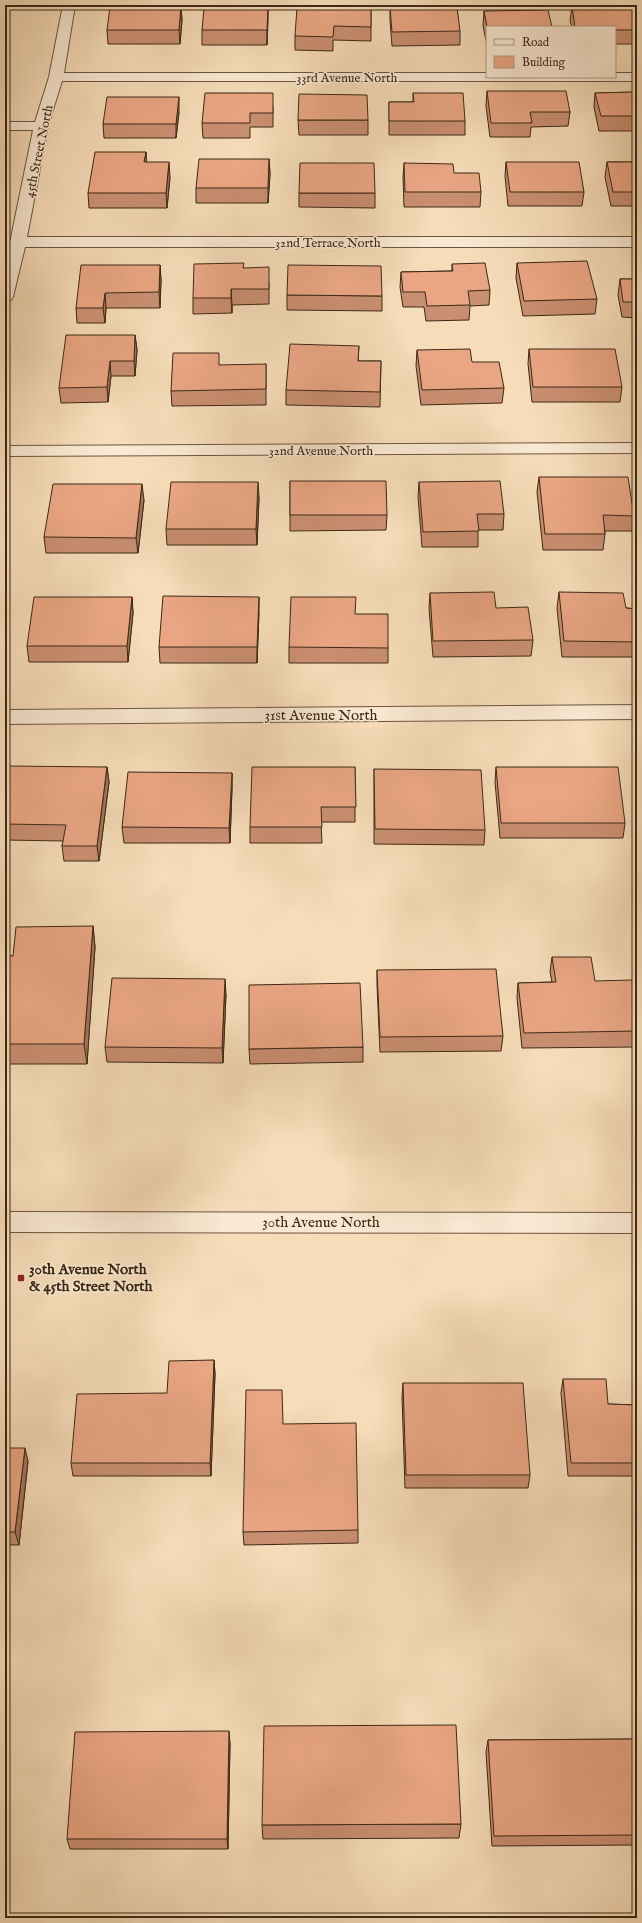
<svg xmlns="http://www.w3.org/2000/svg" width="642" height="1923" font-family="'IM FELL English',serif">
<style>
.lines{fill:none;stroke-linecap:round;stroke-linejoin:round}
.minor-casing{stroke:#6b553e;stroke-width:2}
.minor{fill:#f9e8d2;fill-rule:evenodd}
.wall{fill:#c98f72;stroke:#3d2815}
.shaded-wall{fill:#a4745c;stroke:#3d2815}
.building{fill:#eaa684;stroke:#3d2815}
.poi-dot{fill:#8f2418;stroke:#f9e8d2;stroke-width:1.5}
.labels{text-anchor:middle;stroke-width:3;stroke-linejoin:round;paint-order:stroke}
.far-street-label{font-size:13px;fill:#3d2815;stroke:#f9e8d2}
.street-label{font-size:15px;fill:#3d2815;stroke:#f9e8d2}
.poi-label{font-size:15px;font-weight:bold;fill:#3d2815;stroke:#f9e8d2;text-anchor:start}
</style>
<rect width="100%" height="100%" fill="#f6dcb9"/>
<filter id="stains"><feTurbulence type="fractalNoise" baseFrequency=".005" numOctaves="4"/><feColorMatrix values="0 0 0 0 .2 0 0 0 0 .09 0 0 0 0 .02 0 0 0 .5 -.17"/></filter>
<radialGradient id="worn" r=".72"><stop offset=".6" stop-color="#630" stop-opacity="0"/><stop offset="1" stop-color="#630" stop-opacity=".3"/></radialGradient>
<g class="lines">
<defs>
<path id="minor" d="M63,5H75L64,73H487V77H615V73H637V81H62L48,126L27,237H637V247H25L13,297L11,300L5,302V267L33,130H5V122H35L49,77Z
M637,443V453L5,456V446Z
M637,705V719L5,724V710Z
M5,1212L637,1213V1233L5,1232Z"/>
</defs>
<use href="#minor" class="minor-casing"/>
<use href="#minor" class="minor"/>
</g>
<path class="wall" d="M181,6L182,20L180,44H108L107,30Z
M390,7L460,31V45L392,46L390,21Z
M572,7H637V44H615V27H572L570,21Z
M268,8L267,45H202V30Z
M371,8V41L333,40V51L295,50V36Z
M484,11L487,27V45L483,26Z
M487,91L570,112L568,126L531,127L530,137H490L486,106Z
M637,92V131H599L594,107L595,93Z
M413,93L465,121V135H389V102H413Z
M273,107V127H250V138H203L202,123Z
M179,112L176,138H104L103,124Z
M298,120H368V135H299Z
M146,152V162L170,177L167,208H89L88,193Z
M269,159L270,174L268,203H196V188Z
M506,162L584,192L582,206H508L505,176Z
M607,162H637V206H611L605,177Z
M404,163L454,173L481,192L480,207H404L403,178Z
M299,193H375V208L299,207Z
M517,263L597,299L595,314L523,316L516,278Z
M452,264L490,290L489,305L470,306L469,320L426,321L424,307H403L400,287L401,272L452,271Z
M160,265L161,280L160,308H106L105,323H77L76,308Z
M244,268L269,282V304L232,305V313L193,314V298Z
M620,279H637V318L622,317L618,295Z
M287,295L382,296V311L287,310Z
M135,335L137,350L135,376H111L108,402L61,403L59,388Z
M359,346L358,361H381L380,407L286,405V390Z
M529,349L622,387L620,402H532L528,364Z
M417,350L472,362L504,388L502,403L421,405L416,366Z
M266,364V405L172,406L171,391Z
M539,477L634,516L632,531H605V534L603,550H543L537,492Z
M290,481L387,515L386,530L290,531Z
M419,482L504,514L503,530H478V547H422L418,497Z
M259,497L257,545H167L166,529Z
M144,500L138,553H46L44,537Z
M559,592L626,608L637,609V657H562L557,608Z
M430,593L496,608L533,640L531,656L433,657L429,608Z
M132,597L133,613L128,662H29L27,646Z
M259,612L257,663H160L159,647Z
M355,614L388,648V663H289V647Z
M107,767L109,782L99,861H64L62,846L63,841L5,840V778Z
M355,767V822H321L322,843H250V827Z
M496,767L625,823L623,838H500L495,782Z
M374,769L485,830L484,845L374,844Z
M232,773V788L230,843H124L122,827Z
M93,926L95,947L87,1064H5V956H13Z
M552,957L595,981L637,1031V1047L522,1048L517,998L518,983L552,982L550,972Z
M377,970L503,1036L501,1051L380,1052L377,985Z
M226,994L223,1063L107,1062L105,1047Z
M363,1047V1062L250,1064L249,1049Z
M214,1360L215,1374L211,1476H73L71,1463L167,1393Z
M563,1379L608,1404L637,1405V1476H568L561,1393Z
M403,1383L530,1475L528,1488H405L402,1397Z
M283,1424L358,1530V1543L244,1545L243,1532Z
M5,1448L28,1461L19,1545H5Z
M637,1739V1845L492,1846L486,1752L488,1740Z
M230,1743L228,1849H70L67,1839Z
M461,1824L459,1838L263,1839L262,1825Z"/>
<path class="shaded-wall" d="M181,6L182,20L180,44L179,30Z
M268,8V23L267,45V30Z
M179,97V112L176,138V124Z
M146,152L147,166L144,162Z
M269,159L270,174L268,203V188Z
M169,162L170,177L167,208L166,193Z
M160,265L161,280L160,308L159,292Z
M231,289L232,305V313L231,298Z
M105,293L106,308L105,323L103,308Z
M135,335L137,350L135,376L134,361Z
M110,361L111,376L108,402L107,387Z
M258,482L259,497L257,545L256,529Z
M142,484L144,500L138,553L136,538Z
M132,597L133,613L128,662L127,646Z
M259,597V612L257,663V647Z
M107,767L109,782L99,861L97,846Z
M232,773V788L230,843L229,828Z
M93,926L95,947L87,1064L84,1044Z
M225,979L226,994L223,1063L222,1048Z
M214,1360L215,1374L211,1476L210,1463Z
M25,1448L28,1461L19,1545L15,1532Z
M5,1696L6,1699L5,1708Z
M229,1731L230,1743L228,1849L227,1839Z"/>
<path class="building" d="M181,6L179,30H107L110,7Z
M297,7L371,8V27L334,26L333,37L295,36Z
M390,7H457L460,31L392,32Z
M572,7H637V30H615V27H575Z
M204,8H268L267,30H202Z
M548,10L552,27H487L484,11Z
M487,91H566L570,112H530L532,123H491Z
M637,92V116H601L595,93Z
M205,93H273V113H250V123H202Z
M413,93H463L465,121H389V102H414Z
M299,94L367,95L368,120H298Z
M107,97H179L176,124H103Z
M95,152H146L144,162H169L166,193H88Z
M199,159H269L268,188H196Z
M506,162H579L584,192H510Z
M607,162H637V192H613Z
M300,163H374L375,193H299Z
M404,163L453,164L454,173H479L481,192H405Z
M587,261L597,299L524,301L517,263Z
M244,263L243,268L269,267V289H231V298H193L194,264Z
M485,263L490,290L468,291L470,305L427,306L425,292H403L401,272L453,271L452,264Z
M81,265H160L159,292L105,293L103,308H76Z
M288,265L381,266L382,296L287,295Z
M620,279H637V302H623Z
M66,335H135L134,361H110L107,387L59,388Z
M290,344L359,346L358,361H381L380,392L286,390Z
M470,349L472,362H499L504,388L422,390L417,350Z
M529,349H615L622,387H533Z
M173,353H219V365L266,364V389L171,391Z
M539,477H628L634,516L603,515L605,534H545Z
M290,481H386L387,515H290Z
M500,481L504,514H477L479,531L423,532L419,482Z
M171,482H258L256,529H166Z
M53,484H142L136,538L44,537Z
M494,592L496,608L528,607L533,640L433,641L430,593Z
M559,592L623,593L626,608L637,609V642L564,641Z
M163,596L259,597L257,647H159Z
M34,597H132L127,646H27Z
M291,597H356L355,614H388V648L289,647Z
M7,766L107,767L97,846H62L66,825L5,824V778Z
M252,767H355L356,807H321L322,827H250Z
M496,767H618L625,823H501Z
M374,769L481,770L485,830L375,829Z
M128,772L232,773L229,828L122,827Z
M93,926L84,1044H5V956H13L16,927Z
M552,957H591L595,981L632,980L637,1007V1031L524,1033L518,983L556,982Z
M496,969L503,1036L380,1037L377,970Z
M112,978L225,979L222,1048L105,1047Z
M360,983L363,1047L249,1049V985Z
M214,1360L210,1463H71L77,1394L167,1393L169,1361Z
M563,1379H606L608,1404L637,1405V1463H571Z
M403,1383H523L530,1475H406Z
M246,1390H282L283,1424L356,1423L358,1530L243,1532Z
M5,1448H25L15,1532H5Z
M456,1725L461,1824L262,1825L264,1726Z
M229,1731L227,1839H67L75,1732Z
M637,1739V1835L494,1836L488,1740Z"/>
<rect class="poi-dot" x="17" y="1274" width="8" height="8" rx="2"/>
<g class="labels">
<g class="far-street-label">
<text x="347" y="82">33rd Avenue North</text>
<text transform="translate(38 151) rotate(-78)" y="5">45th Street North</text>
<text x="328" y="247">32nd Terrace North</text>
<text x="321" y="455">32nd Avenue North</text>
</g>
<g class="street-label">
<text x="321" y="720">31st Avenue North</text>
<text x="321" y="1227">30th Avenue North</text>
</g>
<g class="poi-label">
<text x="29" y="1274">30th Avenue North<tspan x="29" dy="17">&amp; 45th Street North</tspan></text>
</g>
</g>
<rect width="642" height="1923" fill="none" stroke="#f6dcb9" stroke-width="20"/>
<rect x="6" y="6" width="630" height="1911" fill="none" stroke="#3d2815" stroke-width="2"/>
<rect x="10" y="10" width="622" height="1903" fill="none" stroke="#3d2815"/>
<rect x="486" y="26" width="130" height="52" fill="#f9e8d2" stroke="#ae9b86"/>
<rect x="494" y="39" width="20" height="6" fill="#f9e8d2" stroke="#ae9b86"/>
<text x="522" y="46" font-size="12" fill="#3d2815">Road</text>
<rect x="494" y="56" width="20" height="12" fill="#eaa684" stroke="#ae9b86"/>
<text x="522" y="66" font-size="12" fill="#3d2815">Building</text>
<rect width="100%" height="100%" filter="url(#stains)"/>
<rect width="100%" height="100%" fill="url(#worn)"/>
</svg>
